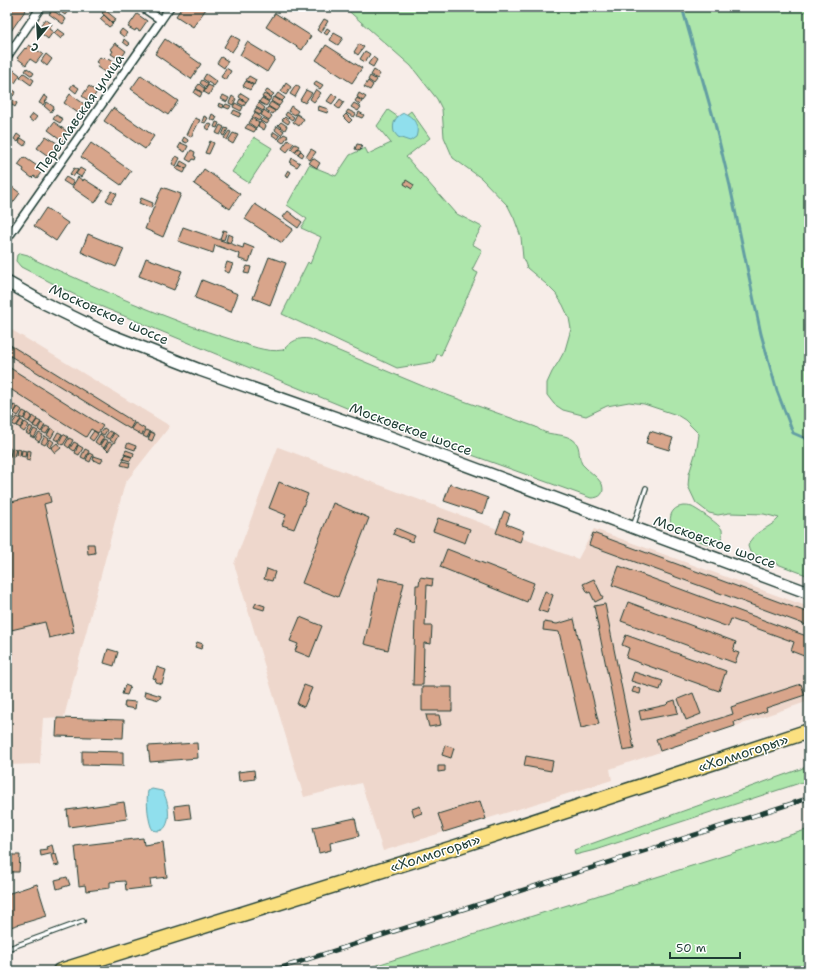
<svg xmlns="http://www.w3.org/2000/svg" width="816" height="978" font-family="'Shantell Sans',sans-serif">
<style>
.built{fill:#eed7cc}
.green{fill:#ade6ab;stroke:#669270}
.water{fill:#90dfed;stroke:#639ea3}
.lines{fill:none;stroke-linecap:round;stroke-linejoin:round}
.stream{stroke:#639ea3;stroke-width:3}
.building{fill:#d8a58b;stroke:#1f3d34}
.lane-casing{stroke:#1f3d34;stroke-width:6}
.street-casing{stroke:#1f3d34;stroke-width:10}
.secondary-casing{stroke:#1f3d34;stroke-width:14}
.highway-casing{stroke:#1f3d34;stroke-width:17}
.lane{stroke:#fff;stroke-width:3.5}
.street{stroke:#fff;stroke-width:7}
.secondary{stroke:#fff;stroke-width:11}
.highway{stroke:#fbe080;stroke-width:14}
.rail-casing{stroke:#1f3d34;stroke-width:4.5}
.rail{stroke:#fff;stroke-width:3;stroke-dasharray:9;stroke-linecap:butt}
.labels{text-anchor:middle;stroke-width:3;stroke-linejoin:round;paint-order:stroke}
.street-label{font-size:14px;fill:#1f3d34;stroke:#fff}
</style>
<rect width="100%" height="100%" fill="#f7ede8"/>
<filter id="ink" filterUnits="userSpaceOnUse"><feTurbulence type="fractalNoise" baseFrequency=".025" numOctaves="2"/><feDisplacementMap in="SourceGraphic" scale="8" xChannelSelector="R" yChannelSelector="G"/><feConvolveMatrix kernelMatrix="1 2 1 2 8 2 1 2 1" color-interpolation-filters="sRGB"/></filter>
<g filter="url(#ink)">
<path class="built" d="M7,327L170,426L125,483L64,717L43,718L40,764L7,765Z
M278,447L578,559L594,529L809,607V701L610,769L612,780L383,851L361,783L304,797L234,564Z"/>
<path class="green" d="M344,7H809V576L764,559L750,552L748,546C752,531 770,529 779,518L764,514L729,513L718,515L709,513L696,503L688,486L689,474L697,448L699,434L685,420L677,415L644,404L629,402L607,406L586,416L563,410L554,404L547,395V383L552,372L559,361L565,350L571,329L569,318L563,305L556,294L546,284L527,268L523,258L521,237L514,218L508,206L481,178L453,158L444,137L442,109L437,99L411,66Z
M388,110L401,119L411,111L430,138L406,157L455,213L482,227L472,244L482,250L472,270L478,273L441,355L437,354L434,362L397,368L282,314L308,262L310,264L321,237L301,228L307,219L287,205L309,165L336,176L350,155L365,148L368,154L391,143L377,126Z
M254,137L272,148L249,183L232,172Z
M20,253L28,255L35,260C100,289 165,319 233,340C249,345 266,353 283,350C292,341 298,337 310,339L425,387L536,427C547,437 560,432 572,439C582,445 577,455 582,464C588,471 597,476 602,484C605,493 601,498 591,498L383,423L83,299L21,267L16,261L17,255Z
M683,506C686,506 689,506 692,507C698,510 721,525 722,530C723,534 722,538 720,542L714,545H710C698,540 665,533 671,515C673,509 677,507 683,506Z
M809,766V780L595,850L575,855L574,850Z
M809,829V971H358Z"/>
<path class="water" d="M404,113C414,117 420,126 416,137L410,141L398,137L394,132C392,124 395,116 404,113Z
M152,789L162,791C170,800 174,837 153,830C148,825 146,798 148,791Z"/>
<g class="lines">
<path class="stream" d="M682,7L714,120L730,186L761,334L777,391L793,433L809,440"/>
</g>
<path class="building" d="M9,7L27,8L11,31L7,28V10Z
M54,7H71L65,15Z
M182,7H204L206,9L193,27L176,16Z
M52,10L66,19L63,24L49,14Z
M105,10L116,19L113,23L102,13Z
M275,13L311,36L302,50L266,27Z
M137,14L147,21L140,31L136,29L135,31L128,27Z
M104,15L113,24L109,27L100,19Z
M45,19L52,24L49,29L53,32L48,39L37,30Z
M324,19L328,21L321,33L317,30Z
M327,28L330,30L327,35L324,33Z
M58,29L65,34L61,39L54,33Z
M122,29L127,33L124,37L119,33Z
M334,33L343,38L338,45L330,40Z
M231,35L240,40L232,52L224,47Z
M124,39L130,44L128,46L123,42Z
M165,39L201,64L191,79L155,54Z
M247,42L275,59L267,72L240,55Z
M115,43L126,51L120,60L111,54L113,51L110,49Z
M359,44L364,47L358,55L354,52Z
M29,45L43,54L36,63L30,59L26,65L17,58L25,48L26,49Z
M326,45L362,68L352,83L316,60Z
M365,51L370,54L365,62L360,59Z
M46,54L52,59L47,66L41,61Z
M100,57L103,59L104,57L107,60L109,58L117,63L109,75L97,67L99,64L96,62Z
M221,57L228,61L224,68L217,63Z
M373,57L377,60L373,67L368,64Z
M11,68L20,75L15,83L7,78V74Z
M27,68L34,73L32,76L25,71Z
M226,68L231,71L226,80L221,77Z
M374,70L380,74L377,79L371,75Z
M24,73L34,80L31,85L20,77Z
M206,74L217,82L214,86L203,79Z
M141,75L178,101L168,115L131,89Z
M249,76L256,80L254,85L246,80Z
M370,76L377,80L374,84L368,80Z
M202,80L208,84L206,88L200,83Z
M246,81L253,85L250,90L243,86Z
M316,81L323,85L320,89L314,85Z
M368,81L373,85L370,90L364,87Z
M286,83L291,87L286,95L281,92Z
M73,84L79,88L76,93L70,88Z
M199,84L205,89L203,93L196,88Z
M208,85L213,87L209,95L204,92Z
M296,85L300,88L295,97L290,94Z
M89,86L97,92L90,102L82,96Z
M10,88L16,92L13,96L8,92Z
M196,89L202,93L200,97L194,93Z
M316,89L321,93L314,102L310,99Z
M267,90L274,94L271,97L265,93Z
M306,90L312,93L305,103L300,100Z
M241,93L249,98L246,102L239,97Z
M278,93L285,98L282,101L275,97Z
M359,93L366,97L363,101L357,97Z
M70,94L87,106L81,115L64,103Z
M264,94L271,98L269,101L262,97Z
M332,94L337,97L332,104L327,101Z
M44,95L48,98L43,105L39,103Z
M223,95L229,98L227,102L221,99Z
M232,96L236,99L233,105L229,103Z
M274,97L282,102L279,106L271,101Z
M10,98L17,103L15,107L8,102Z
M262,98L269,102L266,106L259,102Z
M357,98L362,101L360,105L355,101Z
M240,99L246,103L244,106L238,103Z
M340,99L344,102L339,109L335,106Z
M47,102L54,107L51,112L44,106Z
M271,102L279,107L276,111L268,106Z
M219,103L224,105L223,108L218,106Z
M235,103L243,107L241,111L233,107Z
M259,103L265,108L263,111L256,107Z
M354,103L361,107L358,111L351,107Z
M226,104L231,106L229,109L224,107Z
M291,106L298,111L295,115L288,111Z
M319,106L328,109L327,113L318,110Z
M268,107L275,111L273,114L266,110Z
M113,108L154,136L145,149L104,121Z
M256,108L262,112L260,115L254,112Z
M234,110L241,113L239,117L232,114Z
M264,110L272,116L269,120L261,115Z
M348,110L356,114L354,117L346,113Z
M287,112L294,117L292,120L285,115Z
M359,112L364,115L362,118L357,116Z
M255,113L261,117L259,121L252,117Z
M33,114L37,117L33,122L29,119Z
M212,114L217,117L215,121L210,119Z
M297,114L304,119L299,126L293,122Z
M346,114L352,120L349,123L343,117Z
M56,115L63,119L60,123L53,119Z
M204,116L208,118L205,123L202,122Z
M285,117L290,121L288,124L282,120Z
M195,118L200,120L191,137L187,135Z
M252,118L259,123L256,128L249,123Z
M263,118L269,121L267,124L260,121Z
M54,122L69,133L63,141L48,130Z
M216,122L219,123L217,128L214,127Z
M260,122L266,126L264,130L258,126Z
M281,122L287,126L285,130L278,125Z
M208,123L212,125L209,130L205,127Z
M248,124L256,129L254,132L245,128Z
M220,125L224,127L220,135L216,133Z
M277,126L284,131L281,135L275,130Z
M225,128L228,129L224,136L222,135Z
M229,131L231,132L227,140L224,138Z
M274,132L280,136L278,139L272,135Z
M233,133L238,135L233,144L228,141Z
M17,134L21,137L18,142L14,139Z
M284,134L288,136L283,143L279,140Z
M46,136L60,145L51,158L37,148Z
M184,137L188,140L187,143L182,141Z
M21,138L27,142L24,146L19,142Z
M288,140L294,143L287,152L282,148Z
M210,141L214,143L209,154L205,153Z
M91,143L131,171L121,185L81,157Z
M181,143L188,146L185,152L178,148Z
M295,144L299,146L295,152L291,149Z
M357,144L362,145L360,151L355,149Z
M298,148L301,150L298,154L295,152Z
M311,149L316,152L310,160L306,157Z
M191,150L195,152L194,156L196,157L195,160L193,159L191,162L186,159Z
M301,151L304,154L302,157L298,154Z
M176,156L180,158L176,166L172,164Z
M24,157L43,170L37,178L34,176L32,178L23,171L24,169L18,165Z
M292,158L300,163L297,167L290,163Z
M313,158L320,163L317,168L309,163Z
M181,161L188,165L186,169L179,165Z
M179,165L186,169L184,173L176,169Z
M74,168L78,170L73,177L70,174Z
M80,168L85,171L81,177L76,174Z
M204,169L240,194L230,209L194,184Z
M288,170L291,172L288,177L285,175Z
M66,177L74,182L71,186L63,181Z
M78,177L83,181L84,179L103,191L95,203L72,187Z
M406,180L414,185L412,189L404,184Z
M7,183L20,193L9,208L7,206Z
M162,187L181,194L163,237L145,229Z
M112,191L117,194L111,203L106,200Z
M141,198L153,203L151,208L139,203Z
M255,204L293,229L282,243L245,219Z
M46,208L68,223L56,241L34,226Z
M288,211L302,222L298,228L283,217Z
M183,227L243,248L244,244L254,248L249,262L239,259L240,254L215,245L213,253L178,241Z
M223,230L227,231L224,240L220,239Z
M88,234L124,249L116,267L81,252Z
M228,234L233,236L230,243L226,241Z
M269,257L286,263L270,305L253,298Z
M146,258L182,271L174,290L139,276Z
M227,262L233,264L229,273L224,271Z
M247,266L251,267L249,274L244,273Z
M202,280L238,294L231,312L195,298Z
M7,343L134,422L130,429L7,354Z
M7,366L103,426L98,433L91,429L86,437L7,387Z
M11,403L13,405L10,410L7,408Z
M14,405L17,407L14,413L10,411Z
M18,407L22,410L18,416L14,413Z
M23,411L27,413L23,419L20,417Z
M28,413L32,416L28,422L24,419Z
M11,414L15,416L11,423L7,421Z
M33,416L37,419L33,425L29,422Z
M17,417L21,419L16,426L12,424Z
M21,420L24,422L20,428L17,426Z
M37,420L41,422L37,428L33,426Z
M25,422L29,425L24,432L20,429Z
M41,423L45,425L41,432L38,429Z
M135,423L145,429L142,435L131,429Z
M30,426L33,428L29,435L26,433Z
M46,426L50,428L46,434L42,432Z
M51,428L55,431L51,438L47,435Z
M104,428L107,430L104,435L100,433Z
M34,429L38,431L34,438L30,436Z
M146,430L150,432L147,438L143,436Z
M94,431L98,434L93,441L89,438Z
M109,431L113,433L109,439L105,437Z
M650,431L673,438L669,450L646,443Z
M58,432L62,434L58,441L54,439Z
M151,432L155,434L152,441L148,439Z
M39,433L43,435L39,442L35,439Z
M114,433L118,436L114,443L110,440Z
M63,434L68,437L63,445L59,442Z
M100,434L104,437L99,445L95,442Z
M45,436L49,439L45,445L41,443Z
M69,438L73,440L69,448L65,445Z
M50,439L54,442L50,448L47,445Z
M104,439L108,441L104,448L100,445Z
M74,442L78,444L74,451L70,448Z
M109,442L113,444L108,451L105,448Z
M57,443L61,448L55,453L51,448Z
M128,443L136,446L135,450L126,447Z
M78,445L83,448L79,455L75,453Z
M7,447L10,448L9,456L7,455Z
M12,448L16,449L14,457L10,456Z
M17,449L21,450L20,456L16,455Z
M85,449L89,451L85,459L81,457Z
M22,450L26,451L25,457L21,456Z
M27,450L31,451L30,461L26,460Z
M126,450L134,453L133,457L124,454Z
M89,453L93,455L90,462L86,460Z
M124,455L132,457L130,461L123,459Z
M94,456L103,459L101,463L93,460Z
M123,461L130,463L129,467L121,465Z
M279,482L308,494L294,529L282,525L286,515L269,508Z
M450,484L488,498L483,514L444,501Z
M49,493L51,502L44,504L74,632L49,638L45,622L7,631V580H8L7,574V503Z
M333,503L369,518L338,597L302,583Z
M504,511L510,514L506,524L524,531L520,542L496,533Z
M438,518L470,529L465,543L433,531Z
M396,528L415,536L412,542L393,534Z
M593,533L809,613V626L589,545Z
M87,544H94L95,553L88,554Z
M447,549L534,583L527,602L440,567Z
M619,566L809,637V658L791,651L794,642L731,619L728,627L612,585Z
M267,569L275,572L272,581L264,579Z
M420,577L433,579L432,586L427,585L425,626H432L431,644L424,643L423,685H413L416,585H419Z
M379,578L404,583L388,650L364,644Z
M594,579L603,598L595,602L590,592L588,593L583,584Z
M545,591L553,595L547,613L538,610Z
M628,602L736,642L733,651L739,653L735,663L621,621Z
M256,603L265,606L264,610L254,607Z
M605,604L634,749L623,751L594,606Z
M300,617L322,626L310,657L295,651L298,644L290,641Z
M574,619L599,724L581,728L559,632L543,630L544,622L557,624Z
M626,635L726,671L719,691L626,658L629,648L622,645Z
M197,642L203,644L201,649L195,647Z
M108,649L118,652L114,666L104,663Z
M157,667L166,670L162,684L155,682L156,679L153,678Z
M634,672L663,681L660,690L631,681Z
M809,678V692H806L804,679Z
M801,684L805,695L766,708L767,711L734,722L735,726L660,751L656,739L733,714L731,707Z
M125,685L130,687L127,695L122,694Z
M304,685L312,688L304,707L297,704Z
M422,687H452V711H422Z
M634,687L641,689L640,694L632,692Z
M145,691L161,696L159,700L144,696Z
M693,693L701,714L686,720L678,699Z
M675,700L678,713L641,720L639,711L666,705L669,702Z
M125,701L136,702L135,709L124,707Z
M426,715H439L441,725L429,727Z
M57,718L124,720L123,738L56,736Z
M197,743L198,758L150,762L148,746Z
M445,745L454,748L451,758L442,755Z
M82,751L123,752V766L82,765Z
M526,756L553,761L551,771L524,766Z
M438,766H445V771L438,772Z
M254,770L255,779L239,781L238,772Z
M480,801L486,819L444,832L438,814Z
M124,802L127,819L69,827L67,810Z
M189,804L191,818L176,820L174,806Z
M420,806L422,813L414,816L412,809Z
M355,818L359,836L330,843L331,850L319,853L313,827Z
M143,838L144,845L163,842L167,877L150,879L151,887L126,890L125,881L110,882V888L86,891L85,885L79,886L75,846Z
M52,845L54,853L41,856L40,850L47,849L46,847Z
M56,854L59,865L54,866L51,855Z
M7,855H20L19,872H7Z
M67,877L70,885L57,889L55,880Z
M37,884L47,916L7,928V894Z"/>
<g class="lines">
<defs>
<path id="lane" d="M633,527L646,488
M7,949L83,921"/>
<path id="street" d="M161,20L170,7
M7,57L41,7
M7,239L161,20L142,7"/>
<path id="secondary" d="M7,282L44,303L108,334L200,370L385,435L809,593"/>
<path id="highway" d="M60,971L456,847L809,731"/>
</defs>
<use href="#lane" class="lane-casing"/>
<use href="#street" class="street-casing"/>
<use href="#secondary" class="secondary-casing"/>
<use href="#highway" class="highway-casing"/>
<use href="#lane" class="lane"/>
<use href="#street" class="street"/>
<use href="#secondary" class="secondary"/>
<use href="#highway" class="highway"/>
<defs>
<path id="rail" d="M271,971L809,798"/>
</defs>
<use href="#rail" class="rail-casing"/>
<use href="#rail" class="rail"/>
</g>
</g>
<g class="labels">
<g class="street-label">
<text transform="translate(80 113) rotate(-55)" y="5">Переславская улица</text>
<text transform="translate(109 314) rotate(24)" y="5">Московское шоссе</text>
<text transform="translate(411 429) rotate(20)" y="5">Московское шоссе</text>
<text transform="translate(715 542) rotate(20)" y="5">Московское шоссе</text>
<text transform="translate(743 753) rotate(-18)" y="5">«Холмогоры»</text>
<text transform="translate(435 853) rotate(-18)" y="5">«Холмогоры»</text>
</g>
</g>
<rect width="816" height="978" fill="none" stroke="#fff" stroke-width="24"/>
<rect x="12" y="12" width="792" height="954" fill="none" stroke="#1f3d34" stroke-width="1.5" filter="url(#ink)"/>
<g transform="translate(38 38) rotate(198)" stroke="#ffffff" stroke-width="3" paint-order="stroke">
<path d="M0-3L7 15L0 10L-7 15Z" fill="#1f3d34"/>
<text y="-6" font-size="11" font-weight="bold" text-anchor="middle" fill="#1f3d34">С</text>
</g>
<path d="M670 952v6h70v-6" fill="none" stroke="#1f3d34" stroke-width="2"/>
<text x="676" y="952" font-size="12" fill="#1f3d34" stroke="#ffffff" stroke-width="3" paint-order="stroke">50 m</text>
</svg>
